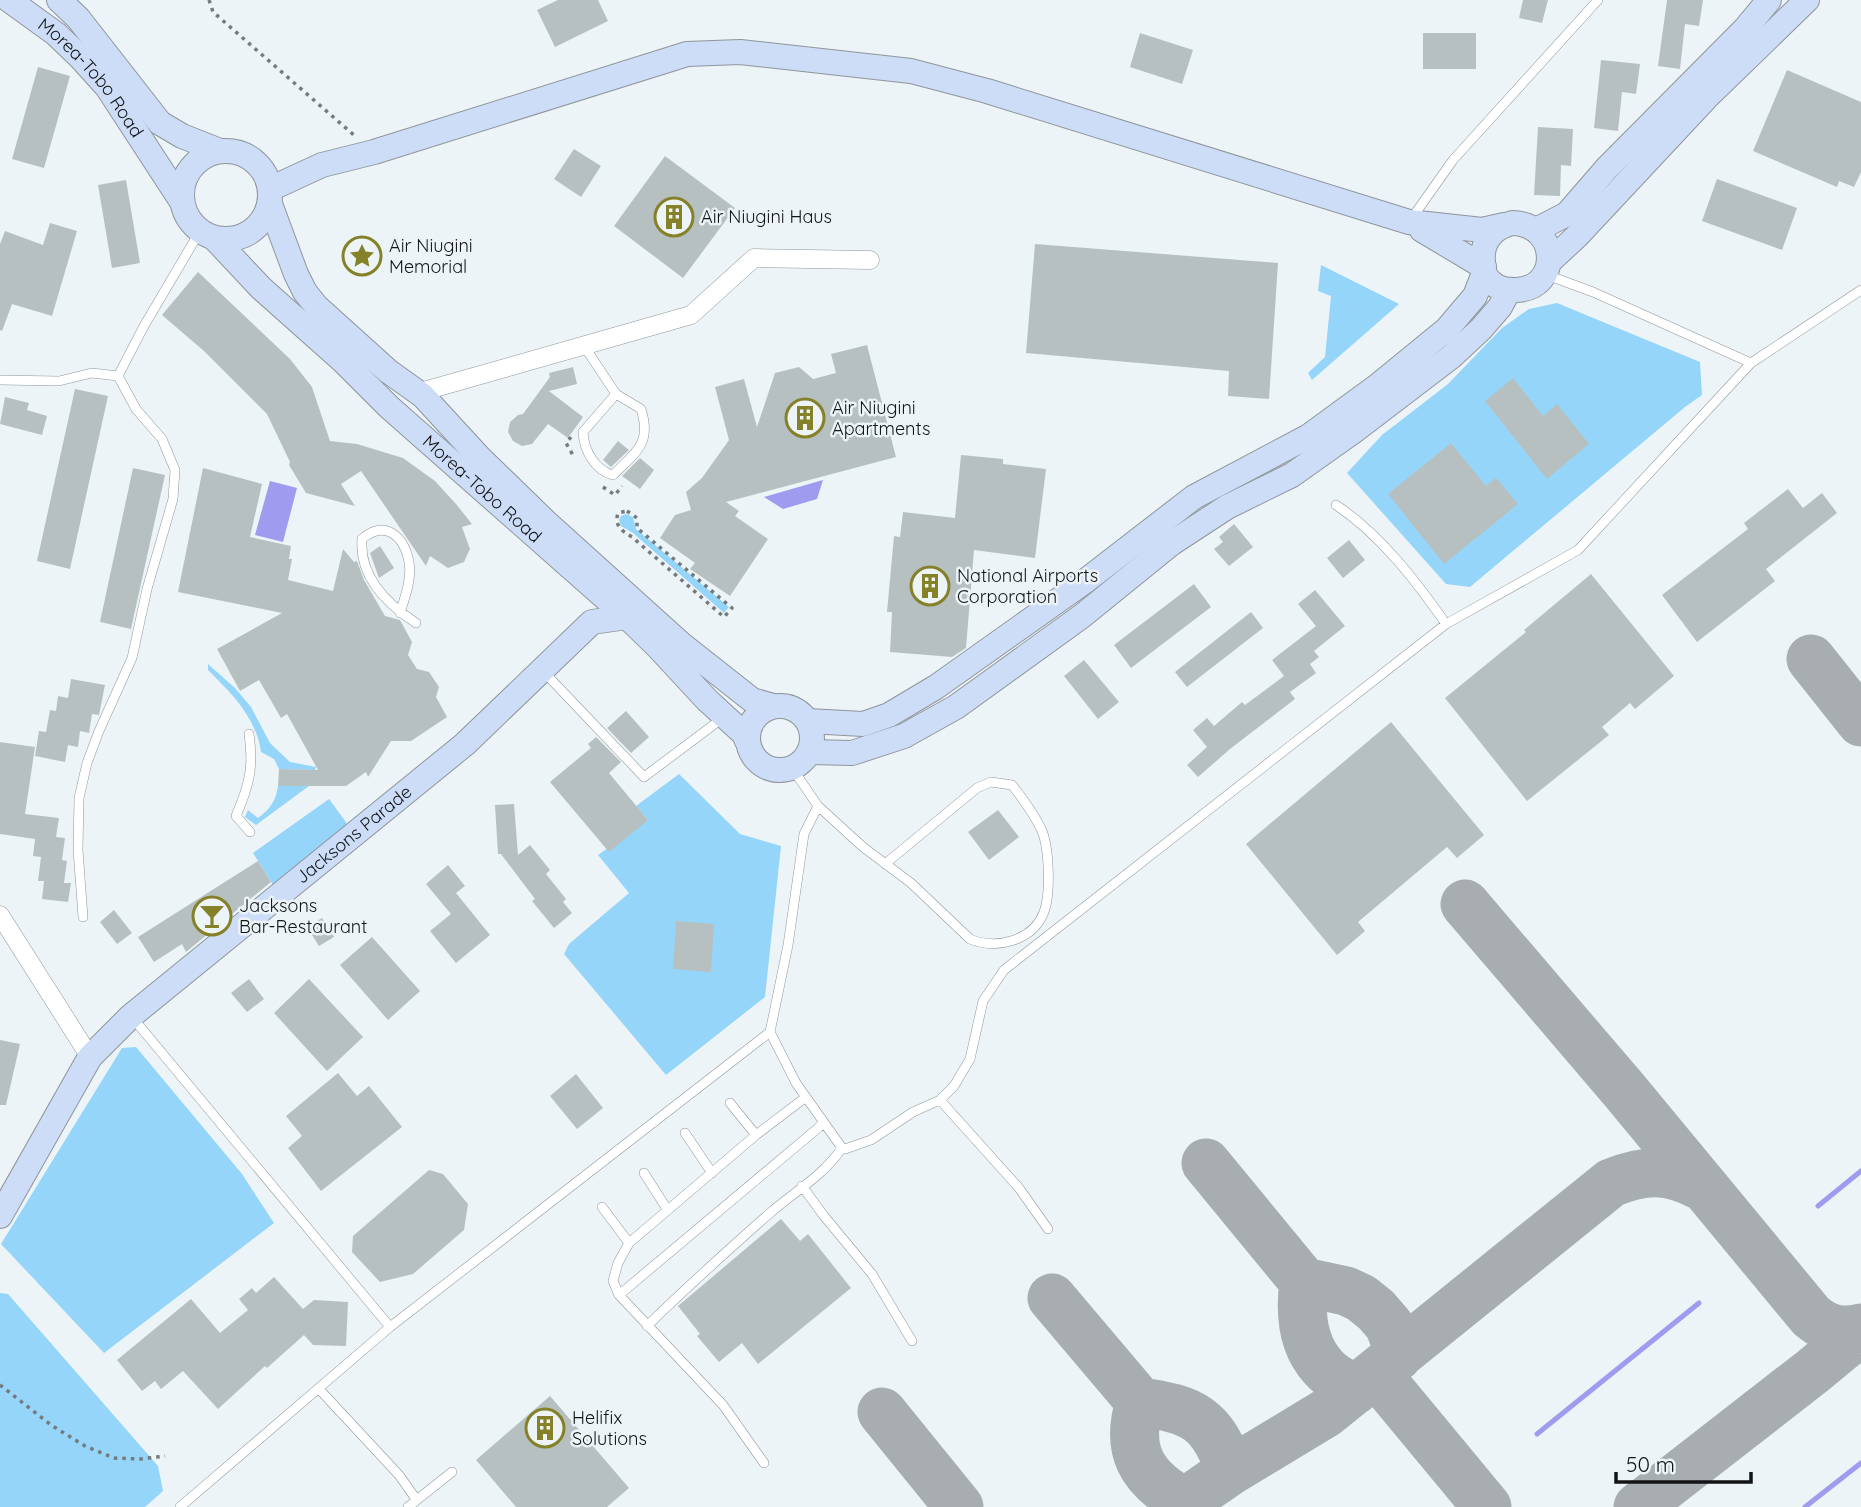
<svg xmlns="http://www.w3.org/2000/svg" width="1861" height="1507" font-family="Quicksand,sans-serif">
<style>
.green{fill:#95d5f9}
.water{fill:#9f9bee}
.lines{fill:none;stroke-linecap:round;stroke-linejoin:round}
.stream{stroke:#9f9bee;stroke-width:5}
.taxiway{stroke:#a7adb0;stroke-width:49}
.building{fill:#b7c0c1}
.lane-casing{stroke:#8f9599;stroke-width:10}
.street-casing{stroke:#8f9599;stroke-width:19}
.secondary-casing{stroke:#8f9599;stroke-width:26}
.path{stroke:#757a7d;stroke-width:3.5;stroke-dasharray:3.5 5;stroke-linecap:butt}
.lane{stroke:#fff;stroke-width:9}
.street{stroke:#fff;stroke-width:18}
.secondary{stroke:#cdddf8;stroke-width:24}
.labels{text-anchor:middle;stroke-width:5;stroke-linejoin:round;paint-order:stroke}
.street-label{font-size:18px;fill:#121416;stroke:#ecf4f8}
.poi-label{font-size:18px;fill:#121416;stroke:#ecf4f8;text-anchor:start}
</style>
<rect width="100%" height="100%" fill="#ecf4f8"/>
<path class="green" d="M1321,265L1399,304L1312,380L1308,373L1325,357L1331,296L1318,291Z
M1557,303L1700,362L1702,395L1685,407L1470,587L1446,584L1347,473L1382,435L1448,384L1502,328L1529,309Z
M626,514L633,517L636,529L729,607L724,613L633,533L621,526L619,520L621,516Z
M208,664L235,688L251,707L270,743L290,762L316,767L315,770L279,769L274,759L261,752C256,717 232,694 208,670Z
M679,774L740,834L781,846L765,997L666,1075L564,954L569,944L629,893L598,855L648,820L636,806Z
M278,786H309L256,825L245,817L248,810L258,818C270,809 276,801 278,786Z
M329,799L346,822L347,828L273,885L253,853Z
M136,1047L242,1174L274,1223L104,1353L1,1244L122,1048Z
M0,1293L8,1294L158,1466L163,1491L145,1507H0Z"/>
<path class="water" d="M823,480L817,499L783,509L764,497Z
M270,481L297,488L283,542L255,535Z"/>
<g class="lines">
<path class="stream" d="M1818,1206L1861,1171
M1537,1434L1699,1303
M1805,1507L1861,1463"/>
<path class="taxiway" d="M1811,659L1861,722
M1465,904L1624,1090L1811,1316C1826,1329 1841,1333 1861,1328
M1206,1163L1304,1282L1346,1291L1361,1298L1376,1310L1389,1325L1395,1341L1397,1357
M1304,1282C1300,1311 1302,1344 1323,1367C1331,1377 1345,1383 1355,1390
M1052,1298L1140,1402C1125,1450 1141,1479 1185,1502
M1376,1373L1487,1507
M1140,1402C1193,1409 1213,1419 1230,1471
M882,1412L959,1507
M1178,1507L1230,1471L1326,1413L1611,1183C1646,1169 1668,1169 1701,1186
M1638,1507L1813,1371L1861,1331"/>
</g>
<path class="building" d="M558,0H598L608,21L555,47L537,10Z
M1523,0H1548L1542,23L1519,18Z
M1667,0H1703L1699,26L1685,24L1680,69L1658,66Z
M1140,33L1193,50L1182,84L1130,67Z
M1423,33H1476V69H1423Z
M1601,60L1640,64L1636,94L1622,92L1618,131L1594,128Z
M38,67L70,76L44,168L12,159Z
M1787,70L1861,102V172L1854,187L1839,181L1837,187L1753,151Z
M1538,127L1573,129L1571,166L1561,165L1560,196L1534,195Z
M574,149L601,166L581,197L554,179Z
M665,156L735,208L683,278L614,226Z
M1717,179L1797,208L1782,250L1702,221Z
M126,180L140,263L112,268L98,185Z
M50,223L77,231L52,316L12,304L2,331L0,330V244L5,231L43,245Z
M1035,244L1278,263L1269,399L1228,396L1229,371L1026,353Z
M198,272L290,359L312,387L330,441L357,444L403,458L435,481L456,504L472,524L462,527L470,549L464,562L448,568L430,556L426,566L361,471L341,484L355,506L306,493L289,465L290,462L267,414L204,351L162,315Z
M867,345L896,457L726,502L739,511L735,516L768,539L730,596L690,569L695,563L660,538L675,515L691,510L686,492L702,478L729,440L715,387L744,379L757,427L775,373L799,367L813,379L836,373L831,354Z
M573,367L577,384L549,391L583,417L568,438L548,424L532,444L522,446L513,441L508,432L510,422L518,415L523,414L550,377L549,373Z
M1513,378L1543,416L1557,404L1589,444L1547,479L1485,401Z
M75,389L108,396L70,569L37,561Z
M5,397L29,403L27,410L47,416L42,435L0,424Z
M618,441L629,450L611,467L603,460Z
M1451,443L1486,486L1496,478L1518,504L1444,564L1388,494Z
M961,455L1003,459V464L1046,469L1035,558L974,550L966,648L952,657L890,652L892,612H887L894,536L900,537L903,512L955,518Z
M640,458L654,470L640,489L622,476Z
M133,468L165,475L131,629L100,622Z
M203,468L262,484L250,537L291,546L289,559H292L288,580L333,591L343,549L354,562L357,561L364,580L385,616L400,620L412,642L408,655L417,669L429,672L439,687L436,697L447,717L411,741H391L368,777L366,772L346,786H278L279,769L318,770L287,714L281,718L259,680L240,691L217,649L282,613L178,592Z
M1788,489L1803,508L1822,493L1837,513L1766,569L1775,581L1697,642L1662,595L1748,529L1744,523Z
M1234,524L1253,547L1229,566L1214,549L1223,542L1219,537Z
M1349,540L1365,560L1343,578L1327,558Z
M380,546L394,568L379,578L370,553Z
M1591,574L1674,676L1635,709L1630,703L1602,727L1609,735L1527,801L1445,698L1526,632L1524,630Z
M1194,584L1211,607L1131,668L1114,645Z
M1315,590L1345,626L1314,651L1319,657L1310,664L1316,673L1290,692L1295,699L1230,749L1198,777L1187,765L1207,747L1193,730L1207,718L1214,726L1242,702L1245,705L1284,676L1272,660L1316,626L1298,604Z
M1251,612L1263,628L1187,687L1175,672Z
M1084,660L1119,702L1098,719L1064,676Z
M71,679L105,685L99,715L92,714L89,733L80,731L78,747L68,745L65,762L35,756L39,731L46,732L50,710L56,711L58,696L68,698Z
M626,711L649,737L631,753L607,728Z
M1391,722L1484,835L1457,858L1447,847L1358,922L1365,931L1337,955L1246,844Z
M596,737L621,762L609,773L648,820L609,852L550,782L591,748L588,744Z
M0,742L35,747L25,814L59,818L56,837L65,838L62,860L67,861L64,883H71L68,902L42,899L44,881H38L41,857L33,856L35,839L0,834Z
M514,804L518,855L530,845L550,870L546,874L566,899L563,902L572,913L554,928L532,901L535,899L501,854H498L495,805Z
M998,810L1019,837L989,860L968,832Z
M258,861L271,882L186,952L182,944L154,962L138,937Z
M448,865L465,886L456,893L490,935L456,963L430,931L451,914L426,884Z
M114,910L132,933L117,944L100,922Z
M322,918L334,937L319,946L307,927Z
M676,921L714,924L711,972L673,969Z
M372,937L420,991L388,1020L340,965Z
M249,979L264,999L247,1012L231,993Z
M309,979L363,1037L327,1071L274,1013Z
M0,1040L20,1044L6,1105H0Z
M338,1073L357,1096L369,1086L402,1127L321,1191L288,1148L302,1136L286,1116Z
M576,1074L603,1108L577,1129L550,1096Z
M429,1170L443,1174L468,1204L464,1230L413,1274L380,1282L352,1252L353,1236Z
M781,1219L800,1241L808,1234L851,1288L758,1364L742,1343L719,1362L697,1336L700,1334L678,1306Z
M274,1277L303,1309L314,1300L348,1302L346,1346L313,1345L304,1335L267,1368L265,1366L218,1409L183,1371L161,1389L155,1381L142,1391L117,1360L191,1299L220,1333L248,1310L239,1299L252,1288L256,1293Z
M550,1396L629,1488L607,1507H516L476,1460Z"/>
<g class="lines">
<defs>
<path id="lane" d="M1412,218L1453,160L1598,0
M1547,275L1593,292L1751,363
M584,346L616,394L583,432C584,451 595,470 613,475C636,452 652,444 641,409L616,394
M0,380L59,381L92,373L118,376
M1336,505C1380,534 1416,581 1446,624
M400,613C405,597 412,579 409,562C404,536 385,519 362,539C359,576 387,604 416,623
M544,672L644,777L724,717
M249,734C254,767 249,786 236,816L250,832
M792,768L818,806L863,847L911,883L970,939C996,950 1033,941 1044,912C1051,894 1049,848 1042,831C1035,815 1023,799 1012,785L991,782L977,788L885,864
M818,806L804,834L788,945L770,1032L796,1083L842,1148L845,1149L871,1140L913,1112L940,1100L954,1086L970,1059L983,1001L1004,970L1446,624L1578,550L1751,363L1861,290
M83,917L78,850L79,798L87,763L99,731L132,658L147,589L173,499L175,470L162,439L136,409L118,376L144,326L200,231
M132,1017L390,1327
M940,1100L1019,1188L1048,1229
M730,1103L756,1135
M685,1133L712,1173
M644,1173L667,1209
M802,1186L824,1216L872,1274L912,1341
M602,1207L629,1243
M619,1295L824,1123
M647,1326C687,1287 728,1250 770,1213C794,1192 824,1175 842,1148
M319,1389L399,1475L416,1499
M764,1463L723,1405L619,1295L613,1281L618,1263L629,1243L756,1135L806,1097
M180,1507L390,1327L770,1032
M408,1507L452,1472"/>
<path id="street" d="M417,393L691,315L754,258L870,260
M0,915L90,1057"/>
<g id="secondary">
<path id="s1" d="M9,0L56,34L80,57L107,87L182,202"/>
<path d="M59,0L78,18L160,123L182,136L220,151"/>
<circle cx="226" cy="195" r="44"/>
<path d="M270,189L322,165L374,152L687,54L740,52L911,71L987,91L1409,222L1482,230L1504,225"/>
<path d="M270,204L296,274L305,292L317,307L388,371L423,396L480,458L548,524L681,644L752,700L773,706"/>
<path d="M1512,223C1560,224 1561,289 1516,290C1506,290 1498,289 1491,282C1484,276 1484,271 1483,262C1481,242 1493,228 1512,223Z"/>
<path d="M1422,230L1484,267"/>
<path d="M1536,230L1567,214L1606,169L1745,29L1769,0"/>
<path id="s2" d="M215,239L261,288L343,361L389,407L627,617L657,646L707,700L744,734L747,741"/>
<path d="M1550,261L1576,237L1706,98L1807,0"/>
<circle cx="780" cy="738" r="32"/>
<path d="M808,721L863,724L889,715L936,687L1084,582L1194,497L1309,436L1376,387L1447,329L1475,296L1484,273"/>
<path d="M809,752L852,753L904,736L956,707L1082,616L1172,543L1227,507L1292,475L1354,431L1451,357L1481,329L1500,307L1509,290"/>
<path id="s3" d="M0,1216L90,1057L131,1016L465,744L592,622L627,617"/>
</g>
</defs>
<use href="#lane" class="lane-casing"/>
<use href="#street" class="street-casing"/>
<use href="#secondary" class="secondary-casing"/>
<path class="path" d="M209,0L213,12L355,136
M571,437L566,443L574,457
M603,487L615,495L622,486
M627,511L637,518V528L732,608L724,617L632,537C622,531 614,526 618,513Z
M0,1385L51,1425L85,1446L114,1458L140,1459L165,1456"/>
<use href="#lane" class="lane"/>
<use href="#street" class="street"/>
<use href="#secondary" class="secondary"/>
</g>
<defs>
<symbol id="building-ring" viewBox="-11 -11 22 22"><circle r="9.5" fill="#ecf4f8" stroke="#858129" stroke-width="1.5"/><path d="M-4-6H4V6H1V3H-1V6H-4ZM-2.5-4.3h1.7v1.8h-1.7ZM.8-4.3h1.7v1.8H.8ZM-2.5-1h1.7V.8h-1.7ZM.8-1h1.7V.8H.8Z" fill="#858129"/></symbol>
<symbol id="sight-ring" viewBox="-11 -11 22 22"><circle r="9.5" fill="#ecf4f8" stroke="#858129" stroke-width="1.5"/><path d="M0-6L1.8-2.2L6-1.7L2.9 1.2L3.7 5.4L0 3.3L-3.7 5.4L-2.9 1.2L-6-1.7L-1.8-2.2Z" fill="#858129"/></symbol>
<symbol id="bar-ring" viewBox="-11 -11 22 22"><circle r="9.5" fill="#ecf4f8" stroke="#858129" stroke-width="1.5"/><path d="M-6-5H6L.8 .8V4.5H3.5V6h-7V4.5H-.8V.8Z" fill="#858129"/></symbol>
</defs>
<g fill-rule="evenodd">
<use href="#building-ring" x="652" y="195" width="44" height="44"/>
<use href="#sight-ring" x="340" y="234" width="44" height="44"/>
<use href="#building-ring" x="783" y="396" width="44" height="44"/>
<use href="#building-ring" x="908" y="564" width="44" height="44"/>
<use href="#bar-ring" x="190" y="894" width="44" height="44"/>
<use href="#building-ring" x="523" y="1406" width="44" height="44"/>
</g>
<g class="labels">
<g class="street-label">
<text dy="6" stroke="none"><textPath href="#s1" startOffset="114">Morea-Tobo Road</textPath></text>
<text dy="6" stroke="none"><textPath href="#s2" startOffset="366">Morea-Tobo Road</textPath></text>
<text dy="6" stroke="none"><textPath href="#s3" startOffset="528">Jacksons Parade</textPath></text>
</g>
<g class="poi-label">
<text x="701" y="223">Air Niugini Haus</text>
<text x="389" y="252">Air Niugini<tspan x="389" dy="21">Memorial</tspan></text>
<text x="832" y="414">Air Niugini<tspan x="832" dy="21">Apartments</tspan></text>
<text x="957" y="582">National Airports<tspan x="957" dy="21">Corporation</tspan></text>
<text x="239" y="912">Jacksons<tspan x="239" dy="21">Bar-Restaurant</tspan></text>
<text x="572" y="1424">Helifix<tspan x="572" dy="21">Solutions</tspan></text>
</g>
</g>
<path d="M1616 1472v10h135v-10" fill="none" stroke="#121416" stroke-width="3.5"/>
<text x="1626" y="1472" font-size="21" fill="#121416" stroke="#ecf4f8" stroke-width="5" paint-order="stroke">50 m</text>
</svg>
